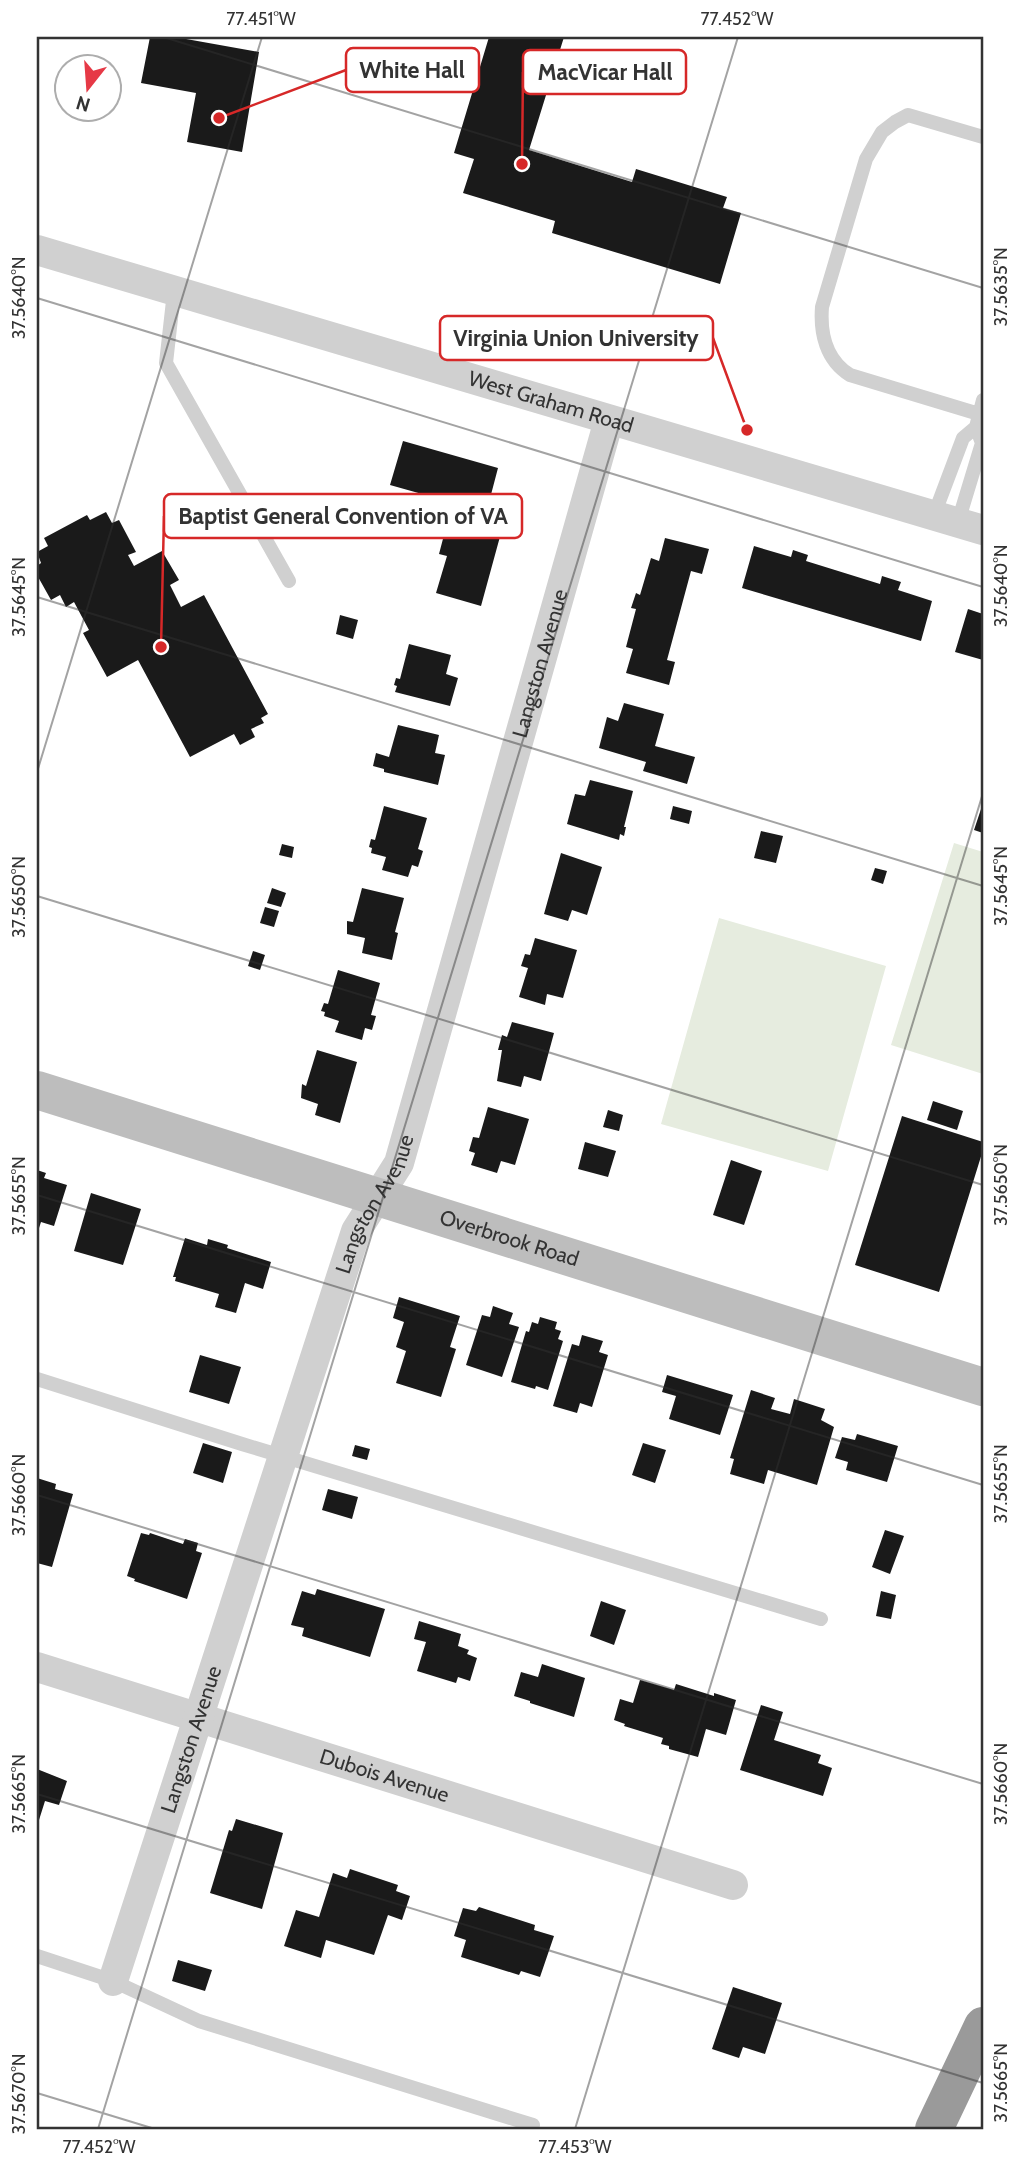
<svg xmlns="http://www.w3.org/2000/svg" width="1020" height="2166" font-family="Cabin,sans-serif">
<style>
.green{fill:#e6ecdf}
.building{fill:#1a1a1a}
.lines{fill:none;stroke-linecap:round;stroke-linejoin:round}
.lane{stroke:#d0d0d0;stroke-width:14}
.street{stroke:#d0d0d0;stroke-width:30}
.secondary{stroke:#bdbdbd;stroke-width:38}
.highway{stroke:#9a9a9a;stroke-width:38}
.ticks{fill:none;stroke:#333;stroke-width:2;stroke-opacity:0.45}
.labels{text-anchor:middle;stroke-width:7;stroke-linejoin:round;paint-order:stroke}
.street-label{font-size:21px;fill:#333;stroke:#fff}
.leader{fill:none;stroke:#d62828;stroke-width:2.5}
.callout-dot{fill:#d62828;stroke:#fff;stroke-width:2.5}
.callout{fill:#fff;stroke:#d62828;stroke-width:2.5}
.callout-label{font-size:23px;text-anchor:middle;font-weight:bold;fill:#333}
.neatline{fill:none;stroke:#333;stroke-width:2.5}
.ticks-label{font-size:18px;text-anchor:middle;fill:#333}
</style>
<rect width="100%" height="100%" fill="#fff"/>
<path class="green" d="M954,843L983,852V1074L891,1045Z
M719,918L886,966L828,1171L661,1124Z"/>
<path class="building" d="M150,37H175L259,52L242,152L187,142L196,93L141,83Z
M489,37H564L529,150L632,182L636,169L727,197L723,208L741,213L720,284L552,233L555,221L463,193L474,159L454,153Z
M403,441L498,468L488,506L507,511L481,606L436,593L447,556L439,554L444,535L452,538L461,505L390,485Z
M106,512L112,523L119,520L136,552L128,555L134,566L162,551L179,580L170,585L181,607L204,595L268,714L261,718L264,723L251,729L255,737L240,745L234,734L190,757L138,660L107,677L83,633L89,630L74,602L66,607L60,595L51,600L37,575V566L41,563L37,552L48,546L44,538L87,515L90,520Z
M665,538L709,549L702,574L691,571L667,660L675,662L669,685L626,673L633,649L626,647L636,609L631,608L636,593L640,595L651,558L659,561Z
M754,546L791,557L793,550L808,555L806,561L880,584L882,576L901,582L898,590L932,601L921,641L742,588Z
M968,609L983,614V660L955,652Z
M340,615L358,620L353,639L336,634Z
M409,644L451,655L446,674L458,678L450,706L395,692L397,686L394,685L396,678L400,679Z
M624,703L664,714L655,746L695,757L687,784L643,771L646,762L599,748L607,717L618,721Z
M398,725L439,735L435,753L445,755L438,785L384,772V769L373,766L376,753L389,757Z
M590,780L633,791L624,827H626L624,836L620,834L619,840L567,824L575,794L585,796Z
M983,803V833L974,830Z
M384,806L427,818L418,849L423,851L418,867L412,865L408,877L382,870L386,857L371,853L372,848L369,847L371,839L375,840Z
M673,806L692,811L689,824L670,819Z
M761,831L783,836L776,863L754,858Z
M282,844L294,847L292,858L279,855Z
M561,853L602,867L587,915L572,910L568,921L544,914Z
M875,868L887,871L883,884L871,880Z
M272,888L286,893L281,907L267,903Z
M362,888L404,898L395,932L398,933L392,960L362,953L365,938L347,934V921L353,922Z
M265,907L279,911L274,927L260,923Z
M535,938L577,950L563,998L547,994L545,1005L519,997L528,968L521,966L525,954L530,955Z
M253,951L265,955L260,970L248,966Z
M338,970L380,983L371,1015L376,1016L372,1030L365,1028L362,1040L335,1032L339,1021L324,1016L325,1012L321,1011L324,1003L328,1004Z
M512,1022L554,1033L541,1081L524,1076L521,1087L497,1081L502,1050H498L502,1035L507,1037Z
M317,1050L357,1062L340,1123L315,1115L318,1104L301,1098L302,1084L306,1086Z
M933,1101L963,1111L957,1130L927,1120Z
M488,1107L529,1119L515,1165L501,1161L497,1173L471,1165L475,1153L469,1151L473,1137L479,1138Z
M608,1110L623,1115L619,1131L603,1127Z
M902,1116L983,1142V1150L939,1292L855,1265Z
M585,1142L616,1151L608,1177L578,1169Z
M731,1160L762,1171L744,1225L713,1215Z
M37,1170L46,1173L44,1178L67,1185L54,1226L41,1222L37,1234Z
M91,1193L141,1209L123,1265L74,1251Z
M185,1238L207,1245L208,1239L228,1245L227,1248L271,1262L263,1289L245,1283L236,1313L215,1307L219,1294L175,1281L176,1277H173Z
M399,1297L460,1316L450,1347L456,1349L441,1397L396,1383L406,1351L396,1347L404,1322L393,1318Z
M493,1306L513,1313L509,1324L519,1327L502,1377L466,1365L482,1315L490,1317Z
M540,1317L557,1322L555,1329L561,1331L558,1339L563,1341L548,1390L536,1386L535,1389L511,1382L526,1331L529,1332L532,1322L538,1324Z
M582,1335L603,1341L599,1352L608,1355L592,1407L580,1403L577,1413L553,1406L572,1344L579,1346Z
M200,1355L241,1367L229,1404L189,1392Z
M667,1375L733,1395L720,1435L669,1419L676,1396L662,1392Z
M751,1390L775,1398L771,1409L790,1414L794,1399L825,1409L821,1420L834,1427L817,1485L768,1470L764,1484L730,1474L734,1459L730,1458Z
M857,1434L898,1446L887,1482L846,1470L848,1462L835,1458L842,1437L855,1440Z
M203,1443L232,1452L223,1483L193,1473Z
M643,1443L666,1450L655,1483L632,1475Z
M355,1445L370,1449L367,1460L352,1456Z
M37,1478L56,1484L55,1489L73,1494L52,1567L37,1563Z
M328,1489L358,1497L352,1519L322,1510Z
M885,1530L904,1536L890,1574L872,1567Z
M141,1533L149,1535L150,1533L183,1544L185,1539L198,1543L196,1551L202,1553L187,1599L134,1581L135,1579L127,1576Z
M317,1589L385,1609L370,1657L302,1636L304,1628L291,1625L302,1591L315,1595Z
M881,1591L896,1595L891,1619L876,1616Z
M601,1601L626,1610L614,1645L590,1636Z
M419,1621L461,1634L458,1646L469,1650L467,1654L477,1658L470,1681L458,1677L456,1683L417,1671L426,1642L414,1639Z
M542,1664L585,1678L574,1717L530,1703V1701L514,1696L521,1672L538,1677Z
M640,1680L674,1690L676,1684L714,1696V1693L736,1700L726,1735L706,1729L698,1757L669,1749V1746L661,1744L663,1738L624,1726L625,1724L614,1720L620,1699L633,1703Z
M761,1705L783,1712L774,1740L821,1755L818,1763L832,1768L823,1796L740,1770Z
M37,1769L67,1781L59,1805L45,1801L39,1820H37Z
M236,1819L283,1833L262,1909L210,1893L229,1830L232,1831Z
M350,1869L398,1885L396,1891L410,1896L402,1920L388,1915L374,1955L326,1940L321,1958L284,1946L296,1910L319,1917L333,1873L347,1878Z
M479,1907L535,1925L534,1930L554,1936L540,1977L521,1971L519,1975L461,1957L466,1940L454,1936L463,1908L476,1911Z
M178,1960L212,1970L205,1991L172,1981Z
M733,1987L782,2003L765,2054L743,2047L739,2058L712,2049Z"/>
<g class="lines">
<path class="lane" d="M174,292L166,363L289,581
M979,414L850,375C826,360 820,333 822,307L866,159L882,132L895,122L908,115L983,137
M934,515L963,438L976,427L983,400
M958,522L982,443L976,427
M37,1379L242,1444L821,1619
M37,1956L113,1981L199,2021L533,2125"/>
<g class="street">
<path id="s1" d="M37,250L983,530"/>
<path id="s2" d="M37,1667L733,1885"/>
<path id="s3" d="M113,1981L356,1231L399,1163L609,420"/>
</g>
<path class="secondary" id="s4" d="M37,1090L983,1387"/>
<path class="highway" d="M934,2129L983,2026"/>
</g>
<path class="ticks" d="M163,37L983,288M37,298L983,587M37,597L983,886M37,772L262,37M37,896L983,1185M37,1195L983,1485M37,1495L983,1784M37,1794L983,2083M37,2093L155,2129M98,2129L738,37M575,2129L983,793"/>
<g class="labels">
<g class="street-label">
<text dy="7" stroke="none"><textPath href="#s1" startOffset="536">West Graham Road</textPath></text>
<text dy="7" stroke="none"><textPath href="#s3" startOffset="1388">Langston Avenue</textPath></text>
<text dy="7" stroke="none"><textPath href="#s3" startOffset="821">Langston Avenue</textPath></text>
<text dy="7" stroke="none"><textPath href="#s4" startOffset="495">Overbrook Road</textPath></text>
<text dy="7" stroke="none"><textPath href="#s3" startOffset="254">Langston Avenue</textPath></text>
<text dy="7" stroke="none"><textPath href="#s2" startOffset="364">Dubois Avenue</textPath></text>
</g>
</g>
<path class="leader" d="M219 118L346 70M522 164L523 72M747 430L713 338M161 647L164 516"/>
<g class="callout-dot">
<circle cx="219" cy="118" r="7"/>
<circle cx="522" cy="164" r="7"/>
<circle cx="747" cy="430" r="7"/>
<circle cx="161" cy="647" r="7"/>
</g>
<g class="callout">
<rect x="346" y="48" width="133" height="44" rx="7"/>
<rect x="523" y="50" width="163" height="44" rx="7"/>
<rect x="440" y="316" width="273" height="44" rx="7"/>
<rect x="164" y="494" width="358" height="44" rx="7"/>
</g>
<g class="callout-label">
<text x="412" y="78">White Hall</text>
<text x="605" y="80">MacVicar Hall</text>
<text x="576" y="346">Virginia Union University</text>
<text x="343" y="524">Baptist General Convention of VA</text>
</g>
<rect width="1020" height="2166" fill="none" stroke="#ffffff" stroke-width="77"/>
<g transform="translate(88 88) rotate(197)"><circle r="33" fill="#ffffff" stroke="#adadad" stroke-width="2"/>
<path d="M0-5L12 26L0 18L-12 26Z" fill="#e63946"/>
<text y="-10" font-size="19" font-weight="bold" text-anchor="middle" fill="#333333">N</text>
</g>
<rect x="38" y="38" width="944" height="2090" class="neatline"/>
<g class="ticks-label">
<text x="261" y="25">77.451°W</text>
<text x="737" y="25">77.452°W</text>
<text transform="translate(1001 287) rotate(-90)" y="6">37.5635°N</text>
<text transform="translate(19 298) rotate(-90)" y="6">37.5640°N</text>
<text transform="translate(1001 586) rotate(-90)" y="6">37.5640°N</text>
<text transform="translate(19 597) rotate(-90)" y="6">37.5645°N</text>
<text transform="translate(1001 886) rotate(-90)" y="6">37.5645°N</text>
<text transform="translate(19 897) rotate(-90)" y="6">37.5650°N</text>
<text transform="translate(1001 1185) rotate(-90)" y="6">37.5650°N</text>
<text transform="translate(19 1196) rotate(-90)" y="6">37.5655°N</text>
<text transform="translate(1001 1484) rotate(-90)" y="6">37.5655°N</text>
<text transform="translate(19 1495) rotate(-90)" y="6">37.5660°N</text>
<text transform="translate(1001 1784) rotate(-90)" y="6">37.5660°N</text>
<text transform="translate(19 1794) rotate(-90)" y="6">37.5665°N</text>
<text transform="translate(1001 2083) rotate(-90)" y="6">37.5665°N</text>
<text transform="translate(19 2094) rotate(-90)" y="6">37.5670°N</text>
<text x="99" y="2153">77.452°W</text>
<text x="575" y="2153">77.453°W</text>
</g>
</svg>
